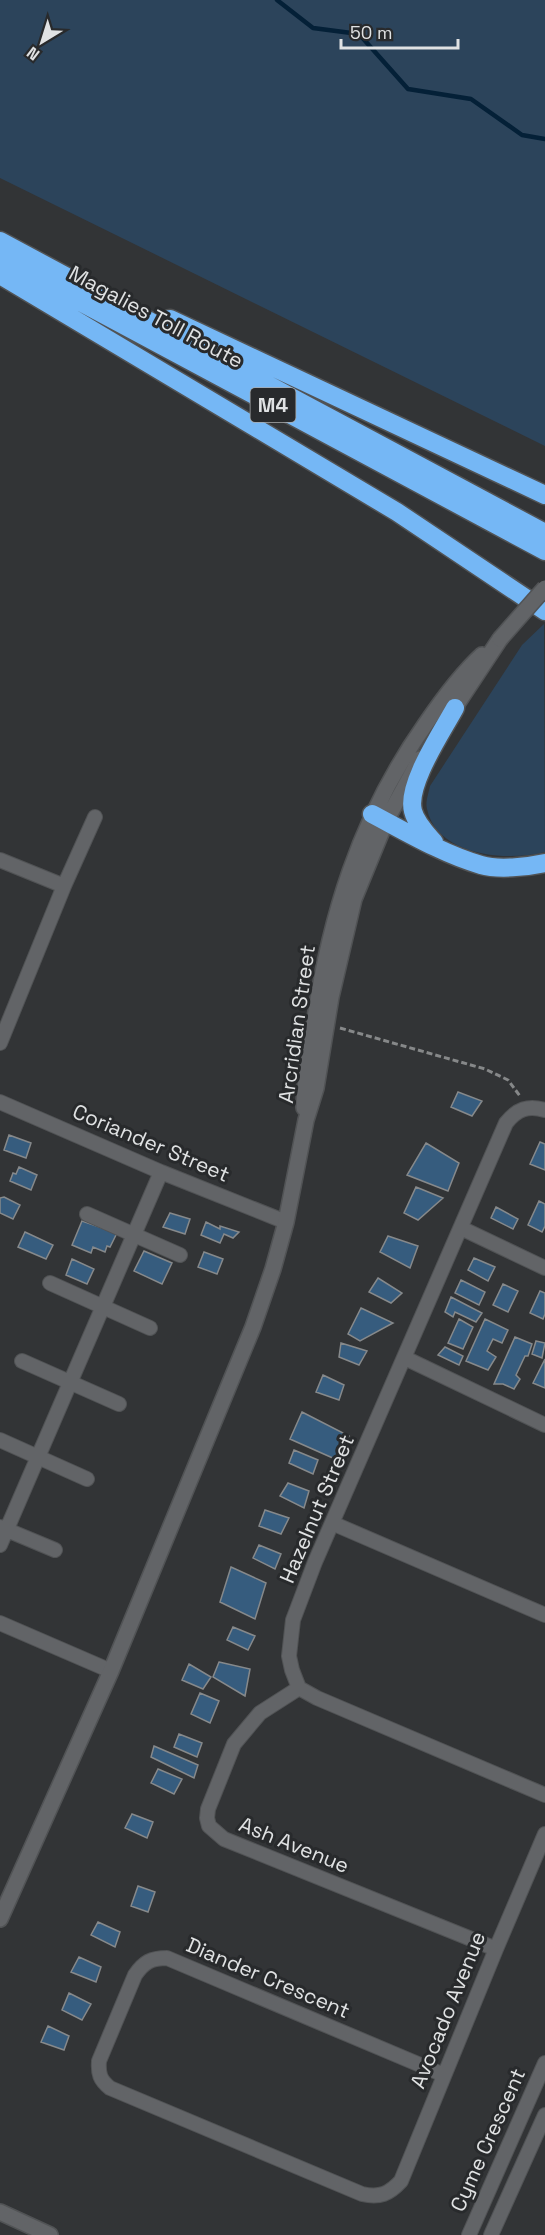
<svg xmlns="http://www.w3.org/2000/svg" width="545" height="2235" font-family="'Space Grotesk',sans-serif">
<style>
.green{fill:#2c445b}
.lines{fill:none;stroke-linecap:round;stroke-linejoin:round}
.stream{stroke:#042037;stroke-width:4.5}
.building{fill:#365c7e;stroke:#86898b;stroke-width:1.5}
.minor-casing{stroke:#515355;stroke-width:16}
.tertiary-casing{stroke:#515355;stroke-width:18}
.motorway-casing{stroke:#515355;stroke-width:21}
.path{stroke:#868889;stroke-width:3;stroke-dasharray:6 3;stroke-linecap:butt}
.minor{stroke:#626467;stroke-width:14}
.tertiary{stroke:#626467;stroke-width:15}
.motorway{stroke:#75b7f5;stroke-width:18}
.tertiary-bridge-casing{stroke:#515355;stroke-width:18;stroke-linecap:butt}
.tertiary-bridge{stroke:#626467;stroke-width:15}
.labels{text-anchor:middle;stroke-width:6;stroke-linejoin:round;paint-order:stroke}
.shield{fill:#282a2c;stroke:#a9abac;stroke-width:1.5}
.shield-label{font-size:20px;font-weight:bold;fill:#e0e2e3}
.street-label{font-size:21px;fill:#e0e2e3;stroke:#282a2c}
</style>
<rect width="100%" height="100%" fill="#323436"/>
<path class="green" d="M0,0H545V446L0,178Z
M544,624L545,852C507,862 437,856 427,809C425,802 429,792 430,786L522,645Z"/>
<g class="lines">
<path class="stream" d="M277,0L313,28L359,34L408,89L471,99L522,135L545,139"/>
</g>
<path class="building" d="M458,1092L482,1101L472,1116L451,1107Z
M9,1135L31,1143L26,1158L4,1150Z
M540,1142L545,1144V1170L530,1164Z
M426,1143L459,1163L448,1191L407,1175Z
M19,1167L37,1175L31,1190L10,1181L13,1173L16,1174Z
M416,1187L443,1198L418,1220L404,1213Z
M4,1197L20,1205L13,1219L0,1213V1198Z
M539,1201L545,1204V1226L542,1232L528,1225Z
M496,1207L518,1219L513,1229L491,1218Z
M170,1213L190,1219L185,1234L163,1227Z
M82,1221L117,1233L110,1247L107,1246L105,1252L93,1247L91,1253L72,1245Z
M206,1222L220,1229V1226L239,1232L233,1238L224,1234L220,1243L201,1235Z
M25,1232L53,1245L46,1259L18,1247Z
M388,1236L418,1246L410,1268L380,1252Z
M144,1251L172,1263L162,1284L134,1271Z
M204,1252L223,1259L217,1274L198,1267Z
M474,1258L495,1267L488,1281L468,1270Z
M72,1259L94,1269L87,1284L66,1275Z
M378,1278L402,1293L391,1303L369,1292Z
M461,1280L485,1292L479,1305L455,1293Z
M503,1284L518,1291L508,1312L493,1305Z
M540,1291L545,1293V1314L543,1319L530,1313Z
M451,1297L482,1313L476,1322L455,1312L453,1317L445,1312Z
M361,1308L393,1323L360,1341L348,1334Z
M459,1319L473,1327L463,1349L448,1343Z
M485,1319L508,1330L502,1343L493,1339L487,1351L496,1357L488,1370L466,1361Z
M515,1337L532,1344L528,1356H525L516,1375L520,1379L514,1389L503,1384H494Z
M536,1341L545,1343L542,1358L532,1354Z
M341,1343L367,1351L359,1365L339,1357Z
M445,1347L463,1356L459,1365L438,1355Z
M545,1359V1388L533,1383Z
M323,1375L344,1385L339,1400L316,1392Z
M302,1412L349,1436L335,1459L290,1439Z
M294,1450L318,1460L313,1474L289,1463Z
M288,1483L309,1491L304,1508L280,1496Z
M265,1510L289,1518L281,1534L259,1526Z
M259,1545L281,1554L275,1569L253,1558Z
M231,1567L266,1583L255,1619L220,1602Z
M233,1627L255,1636L248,1650L227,1640Z
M219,1662L250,1669L245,1696L213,1677Z
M189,1664L211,1677L203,1689L182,1680Z
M200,1693L219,1701L210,1723L191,1714Z
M179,1734L202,1743L197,1757L174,1747Z
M154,1746L198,1765L194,1778L151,1757Z
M158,1769L182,1779L174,1794L151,1783Z
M132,1814L153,1822L147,1838L125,1828Z
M138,1886L155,1892L148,1912L131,1906Z
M98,1922L120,1932L115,1947L91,1935Z
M79,1957L101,1967L96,1982L71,1972Z
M69,1993L91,2004L82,2020L62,2010Z
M48,2026L69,2036L64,2050L41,2042Z"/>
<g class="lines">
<defs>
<path id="minor" d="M0,860L64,886
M0,1043L64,886L95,817
M0,1102L161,1172L286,1222
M545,1110C528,1105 517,1109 506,1123L315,1562L293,1620L289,1656L292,1670L299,1688L317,1698L545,1795
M87,1214L180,1255
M461,1228L545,1268
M50,1283L150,1328
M405,1358L545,1425
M22,1361L119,1404
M0,1440L87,1479
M332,1523L545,1615
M0,1527L55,1550
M0,1545L161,1172
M0,1623L111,1671
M299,1688L260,1713L234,1744L208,1809L207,1818L209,1826L224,1839L496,1949
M444,2075L167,1958C151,1958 144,1962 135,1975L99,2061C98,2074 100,2080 110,2088L362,2194C380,2198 389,2194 401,2181L496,1949L545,1834
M469,2235L545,2063
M491,2235L545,2115"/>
<path id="tertiary" d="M449,716L500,639
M304,1108C304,1082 309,1056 313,1031C329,918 359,819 425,725C442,700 460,675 482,655
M0,1919L111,1671L253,1327L273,1269L286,1222L306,1120L316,1088L331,997L354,899L386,821L420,759
M0,2212L50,2235"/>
<path id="motorway" d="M0,241L545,533
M0,259L545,551
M0,275L397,512L545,611
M170,319L545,495
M372,814C406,832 443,854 481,865C498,870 527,867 545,863
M434,842C426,833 416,823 413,811C406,785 442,732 455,708"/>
</defs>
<use href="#minor" class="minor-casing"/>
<use href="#tertiary" class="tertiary-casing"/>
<use href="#motorway" class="motorway-casing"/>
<path class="path" d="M340,1028L485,1069L508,1080L520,1096"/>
<use href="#minor" class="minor"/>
<use href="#tertiary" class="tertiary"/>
<use href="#motorway" class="motorway"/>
<defs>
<path id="tertiary-bridge" d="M500,639L545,588"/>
</defs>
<use href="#tertiary-bridge" class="tertiary-bridge-casing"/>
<use href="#tertiary-bridge" class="tertiary-bridge"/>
</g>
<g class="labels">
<rect class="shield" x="250.5" y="388" width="45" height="34" rx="4.5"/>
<g class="shield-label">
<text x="273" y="412">M4</text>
</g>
<g class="street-label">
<text transform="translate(156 317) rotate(28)" y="7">Magalies Toll Route</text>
<text transform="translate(297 1024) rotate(-82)" y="7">Arcridian Street</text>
<text transform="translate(151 1143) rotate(23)" y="7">Coriander Street</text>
<text transform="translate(317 1509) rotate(-67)" y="7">Hazelnut Street</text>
<text transform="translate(294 1845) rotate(22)" y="7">Ash Avenue</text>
<text transform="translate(268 1978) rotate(23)" y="7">Diander Crescent</text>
<text transform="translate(448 2010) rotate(-68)" y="7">Avocado Avenue</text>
<text transform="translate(488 2140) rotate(-66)" y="7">Cyme Crescent</text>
</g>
</g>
<g transform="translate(42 42) rotate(218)" stroke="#282a2c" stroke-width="4.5" paint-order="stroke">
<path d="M0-4.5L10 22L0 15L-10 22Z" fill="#e0e2e3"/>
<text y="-9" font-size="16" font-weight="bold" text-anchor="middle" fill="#e0e2e3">N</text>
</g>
<path d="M341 39v9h117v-9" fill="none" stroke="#e0e2e3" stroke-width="3"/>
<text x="350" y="39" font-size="18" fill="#e0e2e3" stroke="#282a2c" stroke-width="4.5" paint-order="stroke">50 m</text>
</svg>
